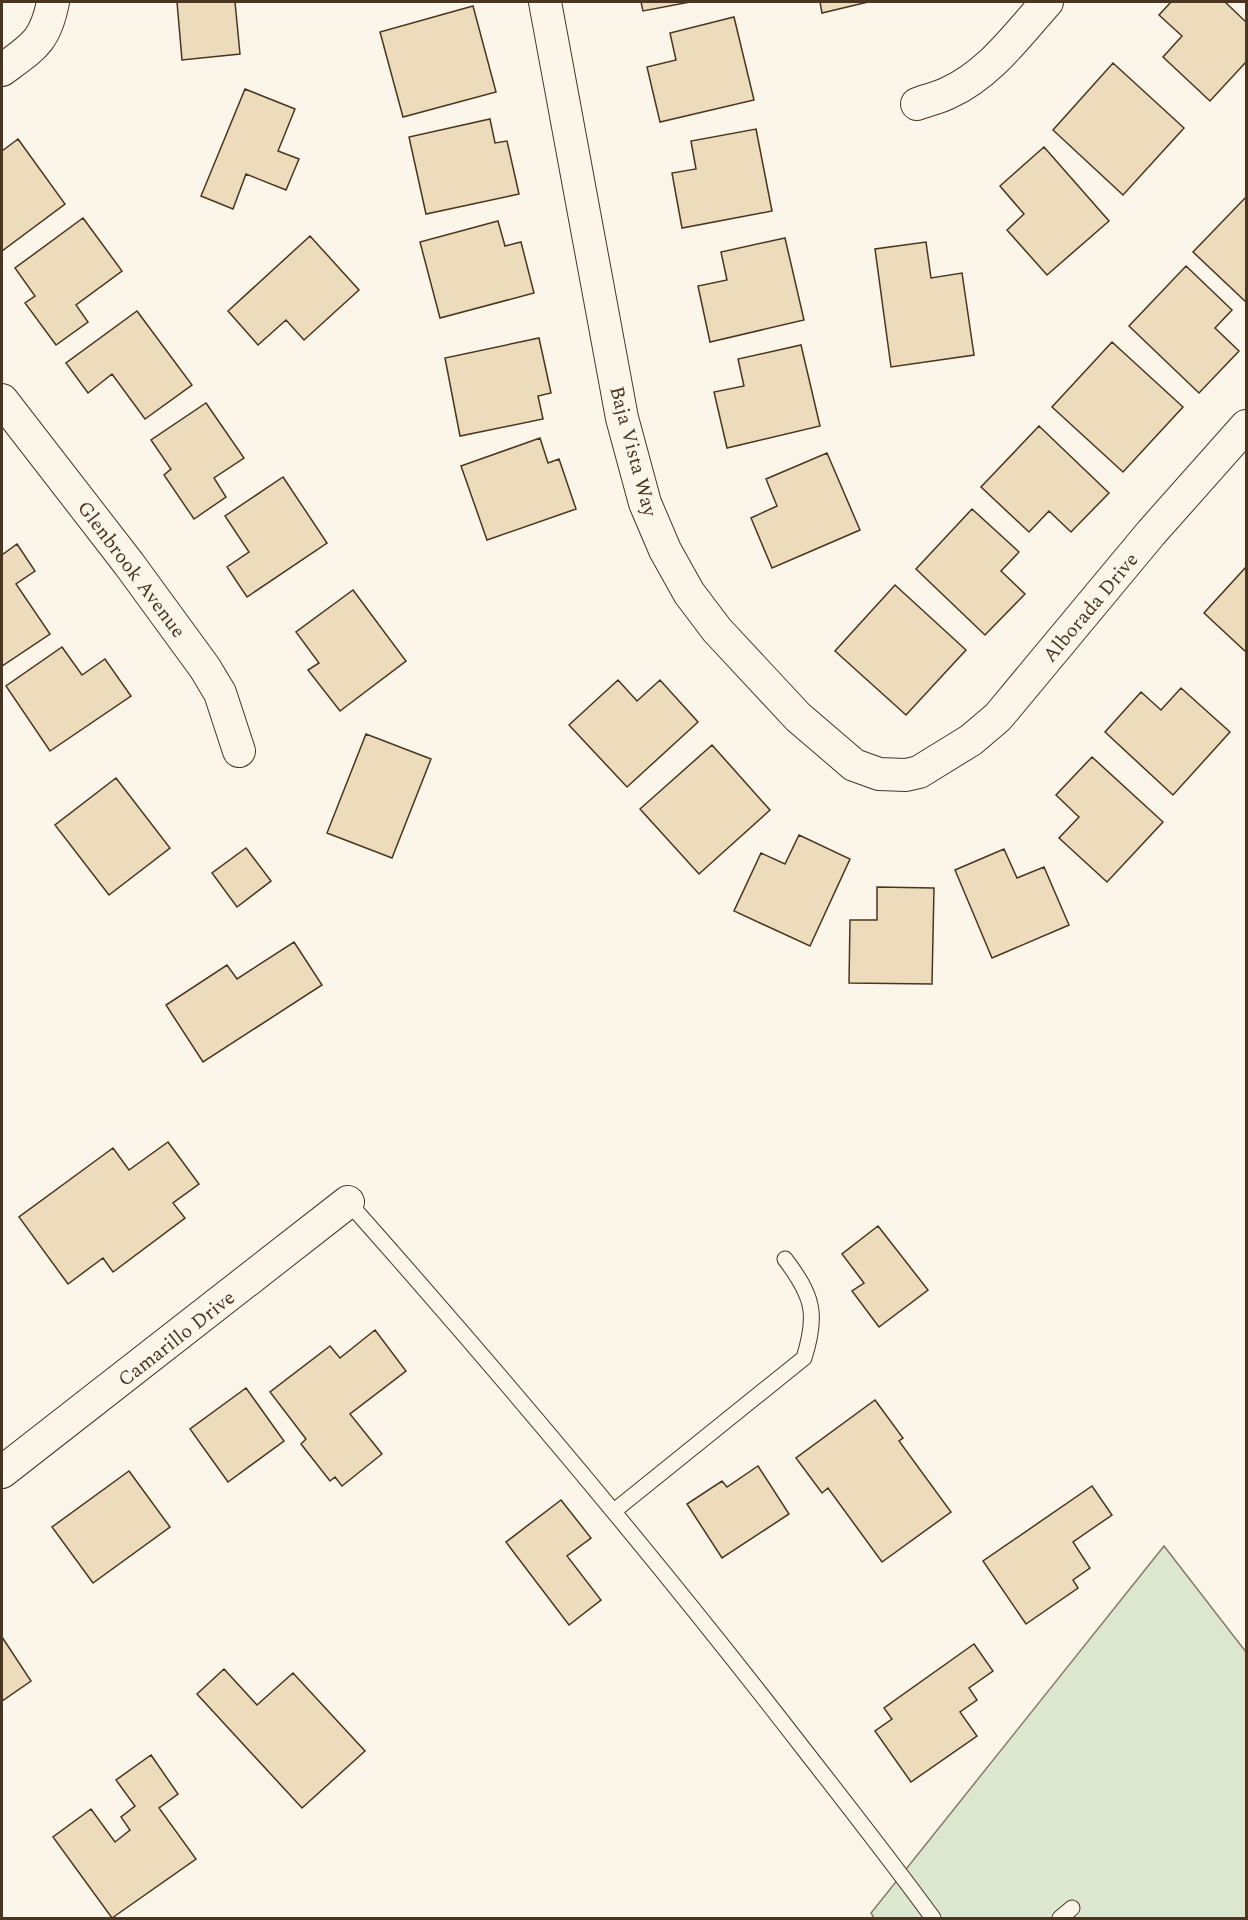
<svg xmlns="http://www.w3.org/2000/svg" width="1248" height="1920" font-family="Spectral,serif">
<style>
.green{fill:#dce7d0;stroke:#887966;stroke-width:1.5}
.building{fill:#ecdcbc;stroke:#4a3520;stroke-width:1.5}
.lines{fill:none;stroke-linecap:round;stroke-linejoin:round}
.service-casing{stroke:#4a3520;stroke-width:17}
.minor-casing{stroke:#4a3520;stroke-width:34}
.service{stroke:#fbf6e9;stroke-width:15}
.minor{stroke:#fbf6e9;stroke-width:32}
.labels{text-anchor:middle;stroke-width:4.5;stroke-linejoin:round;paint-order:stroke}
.street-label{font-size:20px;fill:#4a3520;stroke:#fbf6e9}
</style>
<rect width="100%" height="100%" fill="#fbf6e9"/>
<path class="green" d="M1164,1546L1246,1652V1918H874L871,1913Z"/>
<path class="building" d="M177,2H235L240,54L182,60Z
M641,2H690L643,11Z
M820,2H868L822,13Z
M1171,2H1225L1246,22V62L1210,101L1163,57L1182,36L1159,15Z
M473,6L496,92L403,117L380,32Z
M734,17L754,100L660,122L647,67L676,60L670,33Z
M1113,63L1184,128L1123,195L1053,130Z
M245,89L295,109L278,151L299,159L286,190L246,174L233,209L201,196Z
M490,119L495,143L507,141L519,194L426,214L409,137Z
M756,129L772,211L682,228L672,173L696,169L691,141Z
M18,139L65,204L2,251V151Z
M1044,147L1109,221L1047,275L1007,230L1024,214L1000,186Z
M1246,197V302L1193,252Z
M83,218L122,271L76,305L88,322L56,345L25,303L35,296L15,268Z
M498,221L505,246L521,242L534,293L440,318L420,242Z
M310,236L359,290L304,340L286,320L258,345L228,311Z
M785,238L804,320L710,342L698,286L727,280L721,252Z
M926,242L931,278L962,273L974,355L891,367L875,249Z
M1186,266L1232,310L1215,328L1239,351L1199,393L1129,326Z
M137,311L192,385L145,419L112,374L88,393L66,363Z
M539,338L551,393L538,396L543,419L460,436L445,358Z
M1112,342L1183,407L1123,472L1052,407Z
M801,345L820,426L727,448L714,392L744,386L738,359Z
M206,403L244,458L214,478L226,497L194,519L164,475L171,469L151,440Z
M1039,426L1109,493L1071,532L1049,511L1029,532L981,487Z
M540,438L548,463L559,459L576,509L487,540L461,466Z
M827,453L860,530L772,568L751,518L777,506L766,479Z
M283,477L327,543L247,597L227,567L249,552L225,516Z
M972,509L1019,552L1001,571L1025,594L985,635L916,569Z
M17,544L35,571L16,584L50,634L2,666V555Z
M1246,567V652L1204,613Z
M895,585L966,650L906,715L835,651Z
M353,590L406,661L340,711L308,670L319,663L296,632Z
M62,647L82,675L105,659L131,696L50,751L6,686Z
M618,680L637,701L660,680L698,722L627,787L569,725Z
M1181,688L1230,732L1173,795L1105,732L1141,692L1161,710Z
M366,734L431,759L392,858L327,833Z
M712,745L770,810L699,874L640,809Z
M1092,757L1163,822L1107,882L1059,838L1079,817L1056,795Z
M116,778L170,848L109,895L55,825Z
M799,835L850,859L810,946L734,911L761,853L785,864Z
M246,848L271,881L237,907L212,873Z
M1004,849L1017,878L1044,867L1069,925L992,958L955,870Z
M877,887L934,888L932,984L849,983L850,920H877Z
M294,942L322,985L203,1062L166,1005L227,965L237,979Z
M168,1142L199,1184L173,1203L185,1218L113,1272L103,1258L68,1284L19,1217L113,1148L129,1170Z
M878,1226L928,1290L879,1327L852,1291L864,1283L842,1254Z
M375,1330L406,1371L350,1414L382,1454L342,1486L335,1477L330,1481L301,1444L306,1439L270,1392L330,1346L340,1358Z
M246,1388L284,1441L228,1482L190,1429Z
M875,1400L903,1438L899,1441L951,1512L882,1562L828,1488L822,1493L796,1458Z
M758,1466L789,1514L722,1558L687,1504L722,1481L727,1487Z
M129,1471L170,1527L93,1583L52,1527Z
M1092,1486L1112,1515L1073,1542L1090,1568L1073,1580L1078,1588L1026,1624L983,1561Z
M561,1500L591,1538L567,1556L601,1600L569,1625L506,1542Z
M2,1637L31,1681L2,1701Z
M974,1644L993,1671L969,1688L977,1700L960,1712L977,1736L911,1782L875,1731L892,1719L884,1708Z
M224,1669L257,1705L293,1673L365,1751L302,1808L197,1694Z
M151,1755L178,1794L159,1808L196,1859L112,1918L53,1837L91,1809L115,1842L130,1830L121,1817L135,1806L116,1780Z"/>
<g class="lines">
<defs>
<path id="service" d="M348,1202C506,1380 660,1563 806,1752C849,1807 892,1862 933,1918
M614,1511L804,1358C818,1314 813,1296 785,1259
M1060,1918L1072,1908"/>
<path id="minor" d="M545,2L622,418L645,503L665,550L689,593L717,630L798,717L854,765L879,774L906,775L919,772L971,740L998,717L1151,533L1246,426
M2,70C33,47 45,42 53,2
M917,104C927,100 938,98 948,93C990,74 1018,34 1047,2
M2,400L129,564L205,668L220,693L239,751
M2,1472L348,1202"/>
</defs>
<use href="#service" class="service-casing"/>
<use href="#minor" class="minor-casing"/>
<use href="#service" class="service"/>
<use href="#minor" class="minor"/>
</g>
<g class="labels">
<g class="street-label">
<text transform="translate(634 451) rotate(75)" y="7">Baja Vista Way</text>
<text transform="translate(132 569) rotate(53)" y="7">Glenbrook Avenue</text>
<text transform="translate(1090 607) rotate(-50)" y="7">Alborada Drive</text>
<text transform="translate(176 1338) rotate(-38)" y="7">Camarillo Drive</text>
</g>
</g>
<rect width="1248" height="1920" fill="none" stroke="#4a3520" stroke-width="6"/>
</svg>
